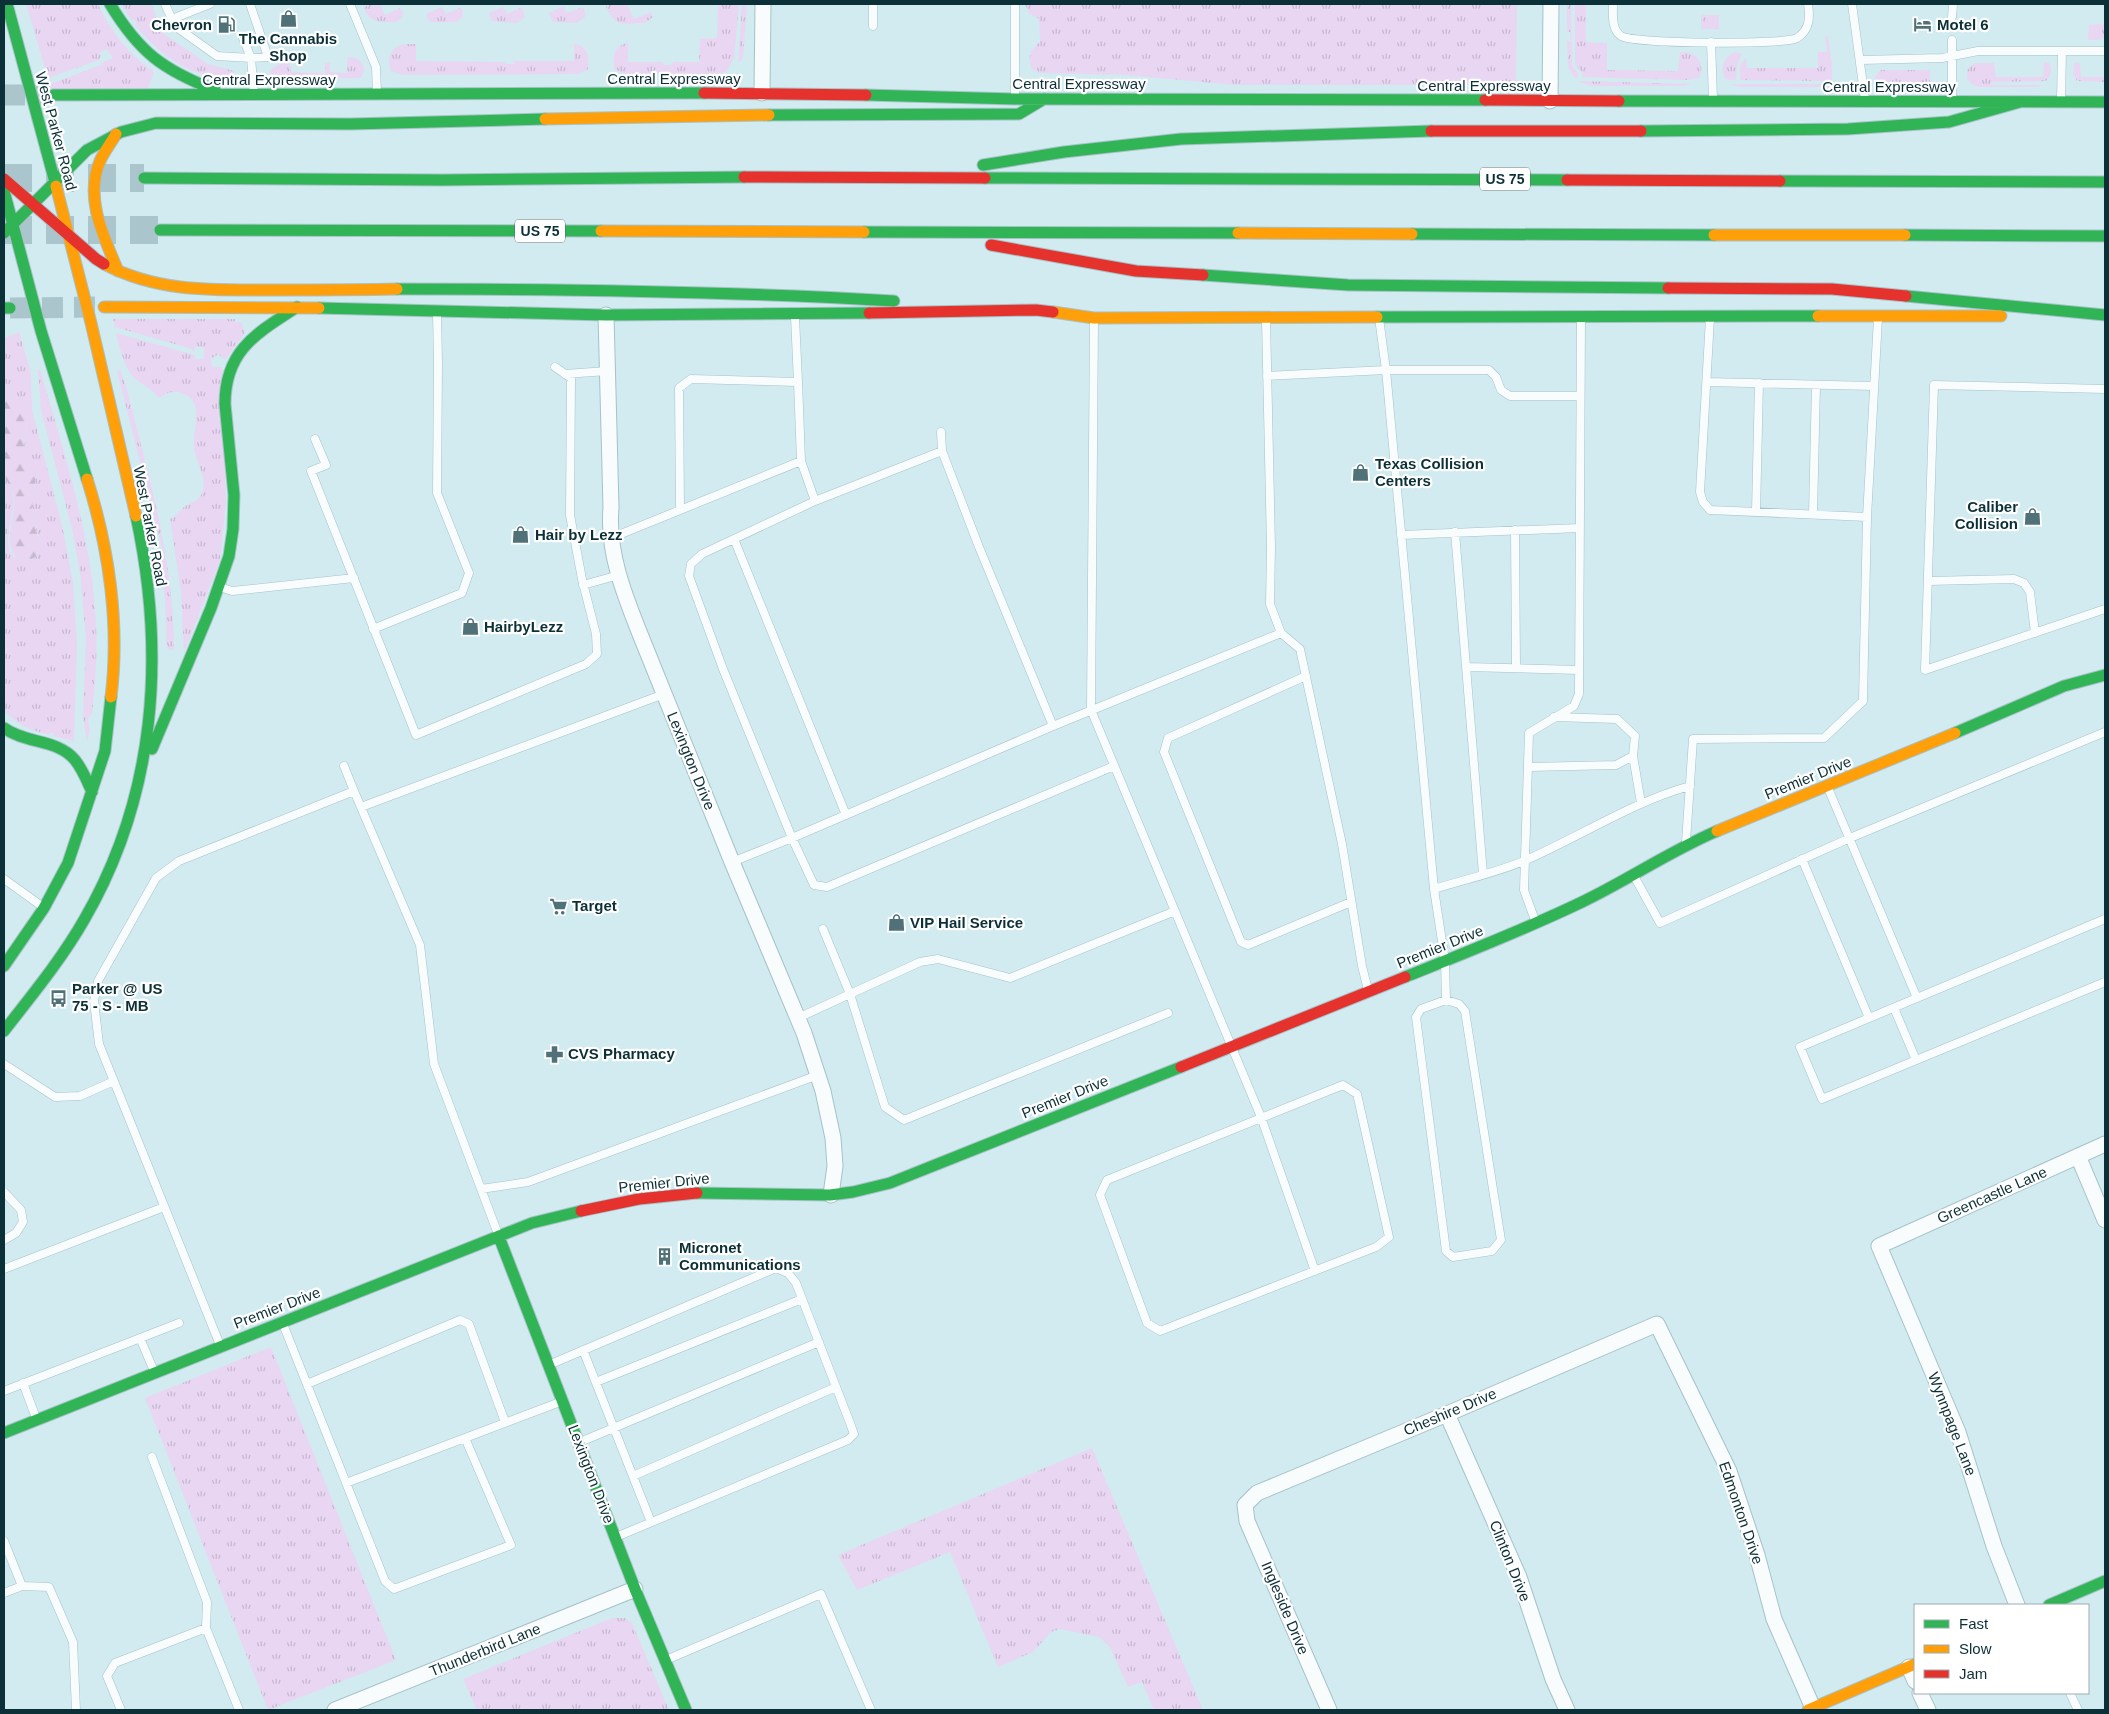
<svg xmlns="http://www.w3.org/2000/svg" width="2109" height="1714" font-family="Helvetica,sans-serif">
<style>
.grass{fill:url(#grass-tufts)}
.forest{fill:url(#forest-firs)}
.lines{fill:none;stroke-linecap:round;stroke-linejoin:round}
.secondary-tunnel{stroke:#aac6cc;stroke-width:21;stroke-dasharray:21 11;stroke-linecap:butt}
.highway-tunnel{stroke:#aac6cc;stroke-width:28;stroke-dasharray:28 14;stroke-linecap:butt}
.lane-casing{stroke:#a6c2c8;stroke-width:9}
.street-casing{stroke:#a6c2c8;stroke-width:17}
.fast-casing{stroke:#a6c2c8;stroke-width:13}
.slow-casing{stroke:#a6c2c8;stroke-width:13}
.jam-casing{stroke:#a6c2c8;stroke-width:13}
.lane{stroke:#f8fcfd;stroke-width:8}
.street{stroke:#f8fcfd;stroke-width:15}
.fast{stroke:#30b455;stroke-width:11}
.slow{stroke:#ff9f0a;stroke-width:11}
.jam{stroke:#e5322d;stroke-width:11}
.labels{text-anchor:middle;stroke-width:4.5;stroke-linejoin:round;paint-order:stroke}
.shield{fill:#fff;stroke:#556e73;stroke-width:1}
.shield-label{font-size:14px;font-weight:bold;fill:#0c3037}
.poi-label{font-size:15px;font-weight:bold;fill:#0c3037;stroke:#fff;text-anchor:start}
.street-label{font-size:15px;fill:#0c3037;stroke:#fff}
</style>
<defs>
<pattern id="grass-tufts" width="24" height="20" patternUnits="userSpaceOnUse" patternTransform="scale(1.25)"><rect width="24" height="20" fill="#e9d6f2"/><path d="M3 7l-1-3M5 7V3M7 7l1-3M15 17l-1-3M17 17v-4M19 17l1-3" fill="none" stroke="#c7b8d0"/></pattern>
<pattern id="forest-firs" width="22" height="20" patternUnits="userSpaceOnUse" patternTransform="scale(1.25)"><rect width="22" height="20" fill="#e9d6f2"/><path d="M5 1l3.5 6h-7zM16 11l3.5 6h-7z" fill="#c7b8d0"/></pattern>
</defs>
<rect width="100%" height="100%" fill="#d1ebf1"/>
<path class="grass" d="M26,4H98C111,32 128,54 154,72L148,88L52,89L50,84L101,65V63L113,58L107,49L99,53L101,56L99,60L48,78Z
M122,4H151L164,34L208,64L234,71V74L229,79C187,75 161,56 135,25L137,23L134,19L131,20Z
M372,4H380L385,15L400,8L403,12L402,18L396,22C382,22 368,24 364,7Z
M610,4H627L634,19L651,12L653,17L645,23C623,23 617,29 606,7Z
M718,4H739L734,58L727,71L720,74H625L614,69C613,56 613,46 628,43V62H663L664,65H672L673,62H699L700,39L717,38Z
M742,4H747L743,59L738,62Z
M1025,4H1517L1516,85H1235L1126,75L1039,73L1032,69C1027,58 1030,49 1040,42L1039,19L1029,13Z
M1567,4H1571L1572,66L1578,73V78L1574,77L1568,67L1567,41H1570V32L1567,31Z
M1575,4H1586V42L1607,43V70L1678,71L1680,52C1696,51 1706,62 1699,78L1687,80L1582,77V72L1575,65Z
M564,6L567,13L583,7L585,11V17L577,23L553,22L549,13Z
M442,7L446,14L462,7L463,17L456,22H432L428,20L426,14Z
M503,7L507,14L522,7L525,17L517,23L491,21L489,13Z
M1702,15H1719V29H1701Z
M2105,24V37L2097,40H2088L2089,25Z
M1825,36H1828L1832,63V81L1740,80V65L1746,58L1747,68H1818V52H1827Z
M404,44H416V61L505,62L506,64H514V61H574V44C589,46 589,57 588,70L577,74L403,75L391,71C386,58 390,48 404,44Z
M1735,52L1742,54L1737,65L1736,80L1725,79C1720,67 1723,57 1735,52Z
M350,57C358,58 364,62 364,71L361,78L277,79L272,76L270,72L274,67L289,60L291,72L325,73V63H330V72L347,73V58Z
M2044,62L2049,63C2053,69 2051,77 2046,81L1991,82L1992,85H2042L2037,87H1978L1973,85L1967,79V70L1975,63H1994L1996,77H2043Z
M2077,62L2080,64L2081,77H2105V82L2077,81L2073,74L2074,64Z
M1881,70H1930V82L1939,83C1924,94 1895,87 1878,85L1875,77Z
M1578,81L1692,84L1683,86H1591Z
M1731,84H1833V87H1740Z
M113,319H235V322H241L245,333L225,360L218,354L210,360L213,367H222L226,501L220,560L184,653L181,593L170,519C177,516 179,511 184,507C191,502 199,502 202,493C208,478 196,463 194,448C192,430 206,400 181,393C173,390 166,393 159,398C152,389 143,385 134,378C125,369 119,345 116,333L195,355V359H204V347H195V350L192,351V349L115,327Z
M19,332L31,373L32,410L62,525L73,583L77,644L74,741L53,736L54,733H50L49,735C30,730 17,725 4,710V473C8,483 14,492 14,503C13,517 0,550 16,558C20,559 27,559 32,560L37,556L40,541L31,514L32,496L35,486L33,468L27,458L24,447L27,425L26,412L18,399L4,391V338Z
M40,369C62,447 90,530 95,611C98,645 96,679 92,714L88,718L89,728H90L87,742L83,717L86,639L80,573L72,529L41,410L38,370Z
M120,370L125,382C147,470 174,557 174,650L167,649L165,599L159,550L162,548L117,371Z
M271,1347L396,1660L268,1710L145,1398Z
M1092,1448L1203,1710H1154L1142,1682L1128,1687L1110,1647L1099,1637L1060,1629L1051,1632L1033,1652L998,1667L950,1552L857,1590L838,1555Z
M612,1618H625L632,1623L669,1710H477L463,1679Z"/>
<path class="forest" d="M4,391L18,399L26,412L27,422L24,447L36,474L31,514L41,546L37,556C31,560 26,562 19,559C0,548 17,516 14,496C12,488 5,480 4,472C1,445 4,417 4,391Z"/>
<g class="lines">
<path class="secondary-tunnel" d="M4,95H50
M10,308L104,307"/>
<path class="highway-tunnel" d="M4,178H144
M4,230H160"/>
<defs>
<path id="lane" d="M165,4L175,26L217,56L251,58L268,57L250,4
M350,4L376,67L377,93
M1015,4V97
M1613,4C1613,14 1611,29 1621,36C1633,44 1785,45 1797,38C1810,30 1810,17 1808,4
M1852,4L1865,100
M1952,17L1953,4
M172,19L210,4
M873,26V4
M243,38L251,58L254,93
M1952,40V101
M1711,42L1713,99
M1861,60L1942,58L1978,51H2105
M2061,100L2062,51
M795,317L798,382
M1379,318L1386,370L1434,889L1445,961L1446,1000L1459,1004L1465,1011L1501,1240L1492,1251L1453,1257L1446,1251L1416,1017L1421,1009L1446,1000
M1710,318L1700,492L1703,502L1710,510L1867,517
M1266,319L1271,547L1270,604L1281,633L1300,649L1342,844L1362,966L1368,990
M1094,320L1091,710L1261,1117L1315,1271
M565,374L607,371
M1267,376L1386,370H1489L1496,377L1501,390L1510,396H1580
M1707,382L1874,386
M2105,389L1934,385L1925,670L2105,609
M941,432L942,451
M315,439L326,465L311,471L416,735L586,664L597,654L596,634L582,579L570,515L571,378L555,367
M680,510L679,388L691,379L798,382L801,461L815,501
M1756,512L1759,383
M1813,514L1816,385
M1515,530L1516,667
M1455,532L1483,874
M1401,535L1580,528
M611,538L801,461
M734,539L846,815
M1928,581L2014,579L2024,583L2030,592L2035,633
M583,585L619,575
M220,587L232,591L354,578
M373,629L462,593L469,573L437,493L438,363L437,312
M1466,667L1579,670
M1306,676L1168,738L1164,752L1241,942L1248,945L1351,902
M1053,726L979,547L942,451L815,501L702,554L691,564L689,576L723,669L792,838L1053,726L1281,633
M1633,756L1641,803
M344,766L354,791
M1529,767L1616,765L1633,756L1635,736L1617,719L1554,717
M1828,788L1917,998
M361,807L664,694
M1686,842L1693,739L1824,738L1863,701L1867,517L1878,318
M1802,859L1869,1018
M732,862L792,838L814,885L827,887L1114,766
M1634,876L1660,923L1850,838L2105,732
M4,879L43,907
M1434,889C1463,880 1499,872 1526,860C1581,836 1632,802 1690,786
M2105,919L1800,1047L1822,1099L2105,982
M1536,923L1524,890L1529,733L1574,706L1579,694L1581,318
M1894,1008L1916,1060
M1168,1013L904,1120L885,1107L850,994L920,962L938,959L1010,978L1175,911
M798,1018L850,994L823,929
M4,1064L55,1097L80,1096L114,1081
M1343,1085L1357,1094L1389,1237L1376,1247L1160,1331L1147,1323L1100,1195L1107,1180Z
M481,1189L528,1182L818,1075
M4,1192L21,1210L23,1222L16,1233L4,1240
M4,1269L164,1207
M283,1324L385,1581L394,1589L511,1545L465,1438L560,1402
M140,1338L154,1371
M220,1345L99,1044L94,1001L98,981L156,878L179,861L354,791L420,945L434,1064L498,1234
M583,1350L651,1522
M551,1364L776,1268L788,1273L796,1283L850,1423L854,1434L848,1440L616,1537
M596,1382L802,1299
M23,1383L36,1418
M307,1384L460,1320L469,1324L505,1422
M4,1391L179,1323
M580,1442L819,1342
M152,1457L207,1602L206,1628L239,1710
M633,1476L836,1387
M346,1483L465,1438
M4,1541L22,1586L4,1593
M22,1586L49,1587L73,1642L76,1710
M666,1660L821,1594L871,1710
M2070,1693L2078,1710
M121,1710L107,1676L115,1663L206,1628"/>
<path id="street" d="M762,93L763,4
M1550,101L1551,4
M606,315L611,508C607,551 624,594 640,634L732,862L804,1033L823,1091L833,1138L835,1166L831,1195
M2078,1156L2105,1220
M1447,1414L1519,1577L1553,1679L1567,1710
M2017,1605L1994,1546L1958,1432L1879,1246L2105,1144
M1909,1667L1915,1681
M1920,1693L1928,1710
M335,1710L635,1589
M1329,1710L1247,1521L1245,1505L1257,1493L1447,1414L1657,1324L1729,1471L1757,1555L1774,1619L1813,1708"/>
<path id="fast" d="M7,4L56,186
M110,4C139,52 163,70 215,90
M53,95L704,93
M866,95L1015,99L1485,100
M1619,101L2105,102
M769,115L1019,114L1044,99
M1641,131L1848,129L1949,122L2020,102
M983,165L1064,152L1181,139L1431,131
M144,178L442,180L744,177
M985,178L1567,180
M1780,181L2105,182
M4,191L41,331L87,479
M160,230L601,231
M864,232L1238,233
M4,233L87,150L121,132L156,123L351,124L545,119
M1412,234L1714,235
M1905,235L2105,236
M1203,275L1348,285L1668,288
M397,289C563,289 728,291 894,301
M1906,296L2105,315
M4,308H10
M319,308L606,315L869,313
M1377,317L1818,316
M4,728C26,744 58,739 75,760C83,770 87,781 92,792
M1955,733L2064,686L2105,675
M152,749L211,608L229,556L233,529L234,495L225,404C225,350 257,333 297,307
M4,966L44,908L68,863L105,751L111,697
M1405,977C1465,953 1524,930 1582,902C1628,880 1670,851 1717,831
M4,1031C32,995 61,960 84,920C156,796 166,655 136,516
M697,1193L830,1195L853,1192L890,1183L1181,1067
M499,1237L635,1589L686,1710
M4,1433L532,1223L581,1211
M2049,1605L2105,1581"/>
<path id="slow" d="M545,119L769,115
M116,134C111,143 104,152 100,161C84,198 104,237 118,271
M56,186L91,323L136,516
M601,231L864,232
M1238,233L1412,234
M1714,235H1905
M104,264C159,293 215,290 275,290C316,290 356,290 397,289
M104,307L319,308
M1053,312L1094,318L1377,317
M1818,316H2001
M87,479C109,548 120,625 111,697
M1717,831L1955,733
M1808,1710L1915,1664"/>
<path id="jam" d="M704,93L866,95
M1485,100L1619,101
M1431,131H1641
M744,177L985,178
M4,179L96,259L104,264
M1567,180L1780,181
M991,245L1136,271L1203,275
M1668,288L1832,289L1906,296
M869,313L1036,310L1053,312
M1181,1067L1405,977
M581,1211L639,1199L697,1193"/>
</defs>
<use href="#lane" class="lane-casing"/>
<use href="#street" class="street-casing"/>
<use href="#fast" class="fast-casing"/>
<use href="#slow" class="slow-casing"/>
<use href="#jam" class="jam-casing"/>
<use href="#lane" class="lane"/>
<use href="#street" class="street"/>
<use href="#fast" class="fast"/>
<use href="#slow" class="slow"/>
<use href="#jam" class="jam"/>
</g>
<defs>
<symbol id="shop-bare" viewBox="-9 -9 18 18"><path d="M-5-2.5h2.3a2.7 3.5 0 0 1 5.4 0H5L5.5 6h-11ZM-1.5-2.5h3a1.5 2.3 0 0 0-3 0Z" fill="#517178" stroke="#fff" stroke-width="2.5" paint-order="stroke"/></symbol>
<symbol id="fuel-bare" viewBox="-9 -9 18 18"><path d="M-5.5-6h7V0h2V4h1.3V-2.5L3-4.5l.8-.8L6-3V5H2.5V1h-1V6h-7ZM-4.2-4.7v3.2H.2V-4.7Z" fill="#517178" stroke="#fff" stroke-width="2.5" paint-order="stroke"/></symbol>
<symbol id="hotel-bare" viewBox="-9 -9 18 18"><path d="M-6-4.5h1.5V1H6V5H4.5V3h-9V5H-6ZM-4 0a1.8 1.8 0 1 1 3.6 0ZM.5 0V-2.5h3Q6-2.5 6 0Z" fill="#517178" stroke="#fff" stroke-width="2.5" paint-order="stroke"/></symbol>
<symbol id="supermarket-bare" viewBox="-9 -9 18 18"><path d="M-6-5.5h2.5l.6 2H6L4.5 2H-2.5L-4.4-4H-6ZM-1.5 3.2a1.3 1.3 0 1 0 .1 0ZM3 3.2a1.3 1.3 0 1 0 .1 0Z" fill="#517178" stroke="#fff" stroke-width="2.5" paint-order="stroke"/></symbol>
<symbol id="bus-bare" viewBox="-9 -9 18 18"><path d="M-5-6H5V4H4V6H2V4H-2V6H-4V4H-5ZM-3.5-4V0h7V-4ZM-3.5 1.2v1.5H-2V1.2ZM2 1.2v1.5H3.5V1.2Z" fill="#517178" stroke="#fff" stroke-width="2.5" paint-order="stroke"/></symbol>
<symbol id="pharmacy-bare" viewBox="-9 -9 18 18"><path d="M-2-6h4v4h4v4h-4v4h-4v-4h-4v-4h4Z" fill="#517178" stroke="#fff" stroke-width="2.5" paint-order="stroke"/></symbol>
<symbol id="building-bare" viewBox="-9 -9 18 18"><path d="M-4-6H4V6H1V3H-1V6H-4ZM-2.5-4.3h1.7v1.8h-1.7ZM.8-4.3h1.7v1.8H.8ZM-2.5-1h1.7V.8h-1.7ZM.8-1h1.7V.8H.8Z" fill="#517178" stroke="#fff" stroke-width="2.5" paint-order="stroke"/></symbol>
</defs>
<g fill-rule="evenodd">
<use href="#shop-bare" x="276" y="6" width="25" height="25"/>
<use href="#fuel-bare" x="214" y="12" width="25" height="25"/>
<use href="#hotel-bare" x="1910" y="12" width="25" height="25"/>
<use href="#shop-bare" x="1348" y="460" width="25" height="25"/>
<use href="#shop-bare" x="2020" y="504" width="25" height="25"/>
<use href="#shop-bare" x="508" y="522" width="25" height="25"/>
<use href="#shop-bare" x="458" y="614" width="25" height="25"/>
<use href="#supermarket-bare" x="546" y="894" width="25" height="25"/>
<use href="#shop-bare" x="884" y="910" width="25" height="25"/>
<use href="#bus-bare" x="46" y="986" width="25" height="25"/>
<use href="#pharmacy-bare" x="542" y="1042" width="25" height="25"/>
<use href="#building-bare" x="652" y="1244" width="25" height="25"/>
</g>
<g class="labels">
<g class="shield">
<rect x="1480" y="167.5" width="50" height="23" rx="4"/>
<rect x="515" y="219.5" width="50" height="23" rx="4"/>
</g>
<g class="shield-label">
<text x="1505" y="184">US 75</text>
<text x="540" y="236">US 75</text>
</g>
<g class="poi-label">
<text x="212" y="30" text-anchor="end">Chevron</text>
<text x="1937" y="30">Motel 6</text>
<text x="288" y="44" text-anchor="middle">The Cannabis<tspan x="288" dy="17">Shop</tspan></text>
<text x="1375" y="469">Texas Collision<tspan x="1375" dy="17">Centers</tspan></text>
<text x="2018" y="512" text-anchor="end">Caliber<tspan x="2018" dy="17">Collision</tspan></text>
<text x="535" y="540">Hair by Lezz</text>
<text x="484" y="632">HairbyLezz</text>
<text x="572" y="911">Target</text>
<text x="910" y="928">VIP Hail Service</text>
<text x="72" y="994">Parker @ US<tspan x="72" dy="17">75 - S - MB</tspan></text>
<text x="568" y="1059">CVS Pharmacy</text>
<text x="679" y="1253">Micronet<tspan x="679" dy="17">Communications</tspan></text>
</g>
<g class="street-label">
<text x="674" y="84">Central Expressway</text>
<text x="269" y="85">Central Expressway</text>
<text x="1079" y="89">Central Expressway</text>
<text x="1484" y="91">Central Expressway</text>
<text x="1889" y="92">Central Expressway</text>
<text transform="translate(56 131) rotate(75)" y="5">West Parker Road</text>
<text transform="translate(150 526) rotate(79)" y="5">West Parker Road</text>
<text transform="translate(691 761) rotate(68)" y="5">Lexington Drive</text>
<text transform="translate(1808 778) rotate(-22)" y="5">Premier Drive</text>
<text transform="translate(1440 947) rotate(-22)" y="5">Premier Drive</text>
<text transform="translate(1065 1097) rotate(-22)" y="5">Premier Drive</text>
<text transform="translate(664 1183) rotate(-6)" y="5">Premier Drive</text>
<text transform="translate(1992 1195) rotate(-24)" y="5">Greencastle Lane</text>
<text transform="translate(277 1308) rotate(-21)" y="5">Premier Drive</text>
<text transform="translate(1450 1412) rotate(-23)" y="5">Cheshire Drive</text>
<text transform="translate(1952 1424) rotate(69)" y="5">Wynnpage Lane</text>
<text transform="translate(591 1474) rotate(69)" y="5">Lexington Drive</text>
<text transform="translate(1741 1513) rotate(71)" y="5">Edmonton Drive</text>
<text transform="translate(1510 1561) rotate(68)" y="5">Clinton Drive</text>
<text transform="translate(1285 1608) rotate(67)" y="5">Ingleside Drive</text>
<text transform="translate(485 1650) rotate(-22)" y="5">Thunderbird Lane</text>
</g>
</g>
<rect width="2109" height="1714" fill="none" stroke="#0c3037" stroke-width="10"/>
<rect x="1914" y="1604" width="175" height="90" fill="#ffffff" stroke="#9eacaf"/>
<rect x="1924" y="1620" width="25" height="8" fill="#30b455" stroke="#9eacaf"/>
<text x="1959" y="1629" font-size="15" fill="#0c3037">Fast</text>
<rect x="1924" y="1645" width="25" height="8" fill="#ff9f0a" stroke="#9eacaf"/>
<text x="1959" y="1654" font-size="15" fill="#0c3037">Slow</text>
<rect x="1924" y="1670" width="25" height="8" fill="#e5322d" stroke="#9eacaf"/>
<text x="1959" y="1679" font-size="15" fill="#0c3037">Jam</text>
</svg>
